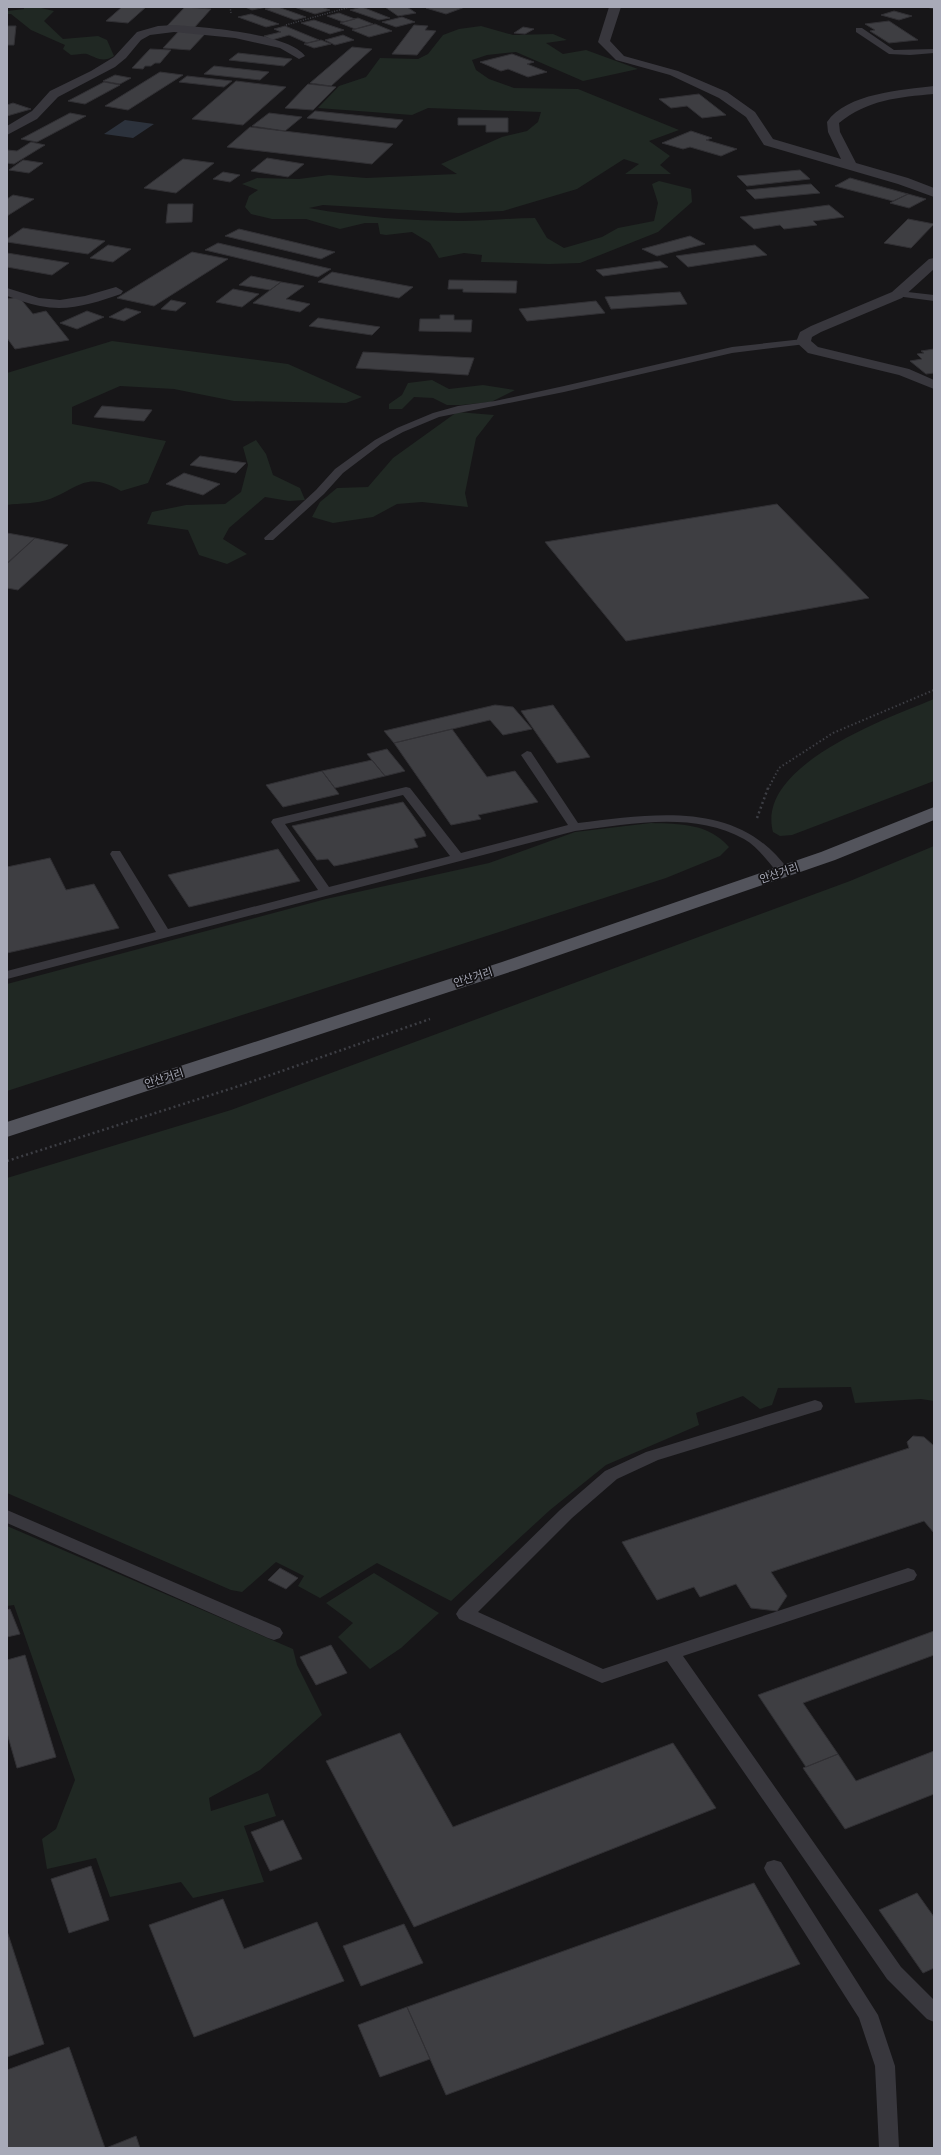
<svg xmlns="http://www.w3.org/2000/svg" width="941" height="2155" font-family="Helvetica,'Noto Sans KR',sans-serif">
<style>
.green{fill:#202823}
.water{fill:#2c323c}
.building{fill:#3e3e42;stroke:#313034}
.lines{fill:none;stroke-linecap:round;stroke-linejoin:round}
.path-far2{stroke:#3d3e44;stroke-width:1.5;stroke-dasharray:1 1.5;stroke-linecap:butt}
.path-far1{stroke:#3d3e44;stroke-width:2;stroke-dasharray:1.5 2.5;stroke-linecap:butt}
.path{stroke:#3d3e44;stroke-width:2.5;stroke-dasharray:2 3;stroke-linecap:butt}
.lane{fill:#38373d;fill-rule:evenodd}
.street{fill:#38373d;fill-rule:evenodd}
.primary{fill:#53545c;fill-rule:evenodd}
.labels{text-anchor:middle;stroke-width:3.5;stroke-linejoin:round;paint-order:stroke}
.street-label{font-size:11px;fill:#a8aab8;stroke:#121113}
</style>
<rect width="100%" height="100%" fill="#171618"/>
<path class="green" d="M24,7H37L54,11L44,21L63,39L98,36L107,40L114,56C103,63 97,58 87,54C82,53 75,55 71,55L63,49L65,45L31,30L11,14H7V11L24,9Z
M481,26L513,35L553,34L567,40L546,43L563,54L586,50L638,69L583,81L516,52L487,55L472,60L476,70L489,79L514,88L578,89L679,130L649,141L670,156L660,165L671,174H625L639,164L624,159L577,189L503,211L458,213L323,205L309,208C359,217 410,221 461,221C486,221 510,218 535,218L547,238L564,248L602,237L618,228L654,221L658,203L652,184L659,181L691,189L692,202L658,232L580,263L549,264L481,262L482,255L464,253L439,258L430,243L412,232L386,235L380,234L378,223H365L340,229L306,219H272L251,214L245,207L249,196L258,190L242,184L257,178L299,179L329,175L366,178L457,174L441,164L502,137L527,131L538,122L541,112L428,108L412,115L318,108L339,86L366,77L380,58L418,59L428,54L443,35L459,29Z
M112,341L288,364L362,397L346,403L234,401L174,389L120,386L72,407V424L166,441L148,483L121,491C87,471 80,487 50,499C37,504 20,503 7,505V373Z
M432,380L449,389L483,385L515,390L491,402L461,405H447L433,398L414,397L402,409H389V404L402,395L408,383Z
M457,412L494,415L476,438L465,493L468,507L422,502L397,504L373,517L333,523L312,517L320,502L337,488L368,487L393,458Z
M256,440L266,454L273,475L300,488L305,500L289,501L265,497L229,528L223,539L247,554L227,564L199,555L188,530L147,524L152,512L186,505L225,504L241,492L248,465L243,447Z
M934,699V781L792,835L780,836L773,832C755,765 888,718 934,699Z
M651,823C680,824 708,823 729,847L720,856L666,878L7,1091V984L326,899L489,863L575,832Z
M934,846V1401L921,1399L855,1403L851,1387L778,1388L772,1405L760,1409L743,1396L696,1413L699,1425L606,1465L550,1510L451,1601L377,1563L320,1598L298,1586L304,1576L276,1562L242,1592L231,1590L7,1493V1178L231,1110L850,881Z
M7,1526L293,1649L297,1665L322,1715L260,1770L209,1798L211,1811L268,1793L276,1816L244,1826L264,1882L193,1898L181,1882L110,1897L96,1858L47,1869L42,1839L56,1829L75,1780L14,1605L7,1606Z
M374,1573L439,1613L401,1648L370,1669L338,1637L353,1623L326,1603Z"/>
<path class="water" d="M125,120L154,124L133,138L104,134Z"/>
<path class="building" d="M122,7H146L128,23L106,21Z
M185,7L211,9L194,28L167,26Z
M245,7H267L252,10Z
M274,7H278L306,17L295,20L265,9Z
M294,7H321L330,10L315,14Z
M362,7L390,18L379,20L350,10Z
M385,7H407L416,13L398,16Z
M430,7H465L446,14L426,8Z
M894,11L912,16L899,20L881,15Z
M339,13L355,19L343,22L327,16Z
M251,14L279,24L266,27L238,17Z
M402,17L415,22L396,27L382,22Z
M358,18L373,24L355,29L340,23Z
M314,20L344,30L330,34L301,23Z
M889,21L918,40L889,43L870,31L875,30L865,24Z
M375,24L392,31L369,37L352,30Z
M414,25L428,26L425,30L436,31L417,55L392,54Z
M7,26H16L14,45H7Z
M285,26L319,40L307,43L289,35L272,40L264,36L281,32L274,29Z
M523,27L534,29L525,34L514,33Z
M179,31L206,33L190,50L163,48Z
M343,35L354,40L335,45L325,40Z
M321,40L331,44L314,48L304,44Z
M352,47L372,49L331,86L310,83Z
M150,49L171,50L160,63H155L151,66H145L143,69L132,68Z
M238,53L292,59L284,66L229,60Z
M512,54L534,62L527,64L547,72L528,77L508,69L501,71L480,62Z
M214,66L269,72L260,80L204,74Z
M160,72L183,75L128,110L105,106Z
M115,75L131,78L120,84L103,81Z
M187,76L232,81L224,87L179,82Z
M236,81L286,87L243,125L192,119Z
M104,82L120,85L85,104L68,101Z
M308,84L336,87L313,110L285,108Z
M699,94L726,115L702,118L687,106L671,108L659,99Z
M13,103L31,109L7,116V105Z
M315,111L403,120L396,128L307,118Z
M70,113L86,116L37,142L21,139Z
M269,113L302,117L285,131L252,126Z
M458,118H508V132H486V125H458Z
M250,127L393,144L372,164L227,147Z
M691,131L712,138L706,140L737,149L721,156L690,147L683,149L662,143Z
M31,142L45,145L14,164L7,163V150L17,151Z
M267,158L304,164L288,177L251,171Z
M183,159L214,163L176,193L144,188Z
M23,160L43,163L29,173L9,170Z
M800,170L810,179L747,186L737,176Z
M223,172L240,175L230,182L213,179Z
M850,178L908,194L893,201L835,186Z
M811,184L820,193L755,199L746,190Z
M908,194L926,199L909,208L890,203Z
M13,195L34,199L7,216V199Z
M168,204H193L192,222L166,223Z
M829,205L844,217L813,221L817,225L784,229L780,225L754,229L740,217Z
M908,219L934,224L911,248L884,243Z
M23,228L105,241L88,254L7,242V239Z
M239,229L335,252L321,259L225,236Z
M690,236L705,244L657,256L642,249Z
M218,243L331,269L318,277L205,250Z
M108,245L131,249L113,262L90,258Z
M755,245L767,255L688,267L676,256Z
M192,252L228,259L154,306L117,298Z
M7,253L69,263L52,275L7,267Z
M660,261L668,267L603,276L596,270Z
M332,272L413,287L399,298L318,282Z
M251,276L281,282L270,290L239,285Z
M449,280L517,281L516,293L463,292V289H448Z
M281,282L304,286L286,299L310,304L300,312L253,303Z
M233,289L259,294L242,307L216,302Z
M680,292L687,304L611,309L605,297Z
M19,297L33,314L46,311L69,340L15,349L7,338V299Z
M171,300L186,303L176,311L161,309Z
M596,301L605,313L527,321L519,309Z
M126,308L141,312L124,321L109,317Z
M87,311L104,317L77,329L60,323Z
M440,315H454V320H472L471,332L419,331L420,319H440Z
M318,318L380,327L372,335L309,326Z
M934,349V373L926,374L910,361L922,359L917,354L924,353L921,351Z
M363,352L474,358L468,375L356,368Z
M102,406L152,410L144,421L94,417Z
M200,456L246,463L236,473L190,465Z
M184,473L220,484L203,495L166,484Z
M777,504L869,598L626,641L545,542Z
M7,533L35,538L8,563H7Z
M35,538L68,545L18,590L7,588V563Z
M495,705L513,707L532,729L503,735L490,720L394,743L384,731Z
M553,705L590,757L557,763L521,711Z
M452,729L487,777L515,771L538,802L478,815L481,819L451,825L394,743Z
M387,749L405,771L385,776L367,754Z
M372,760L385,776L335,788L322,771Z
M322,771L339,794L283,807L266,785Z
M403,802L424,831L426,836L414,839L418,847L344,864L334,866L328,859L317,860L292,826Z
M278,849L300,881L189,907L168,875Z
M50,858L66,890L94,884L119,928L7,953V867Z
M913,1436L924,1437L934,1446V1533L924,1521L771,1572L787,1596L777,1611L751,1608L736,1584L700,1597L694,1587L657,1600L622,1542L909,1448L907,1442Z
M280,1568L298,1578L286,1589L268,1580Z
M10,1609L20,1634L7,1637V1610Z
M934,1631V1655L803,1703L838,1754L806,1767L758,1695Z
M331,1645L347,1673L316,1685L300,1657Z
M25,1655L56,1757L17,1768L7,1733V1660Z
M400,1733L453,1827L673,1743L716,1808L414,1927L326,1761Z
M934,1751V1794L845,1829L803,1768L838,1754L856,1781Z
M283,1820L302,1859L270,1871L251,1832Z
M91,1866L109,1920L69,1933L51,1879Z
M754,1883L800,1964L446,2095L407,2007Z
M917,1893L934,1917V1968L923,1973L879,1910Z
M223,1899L244,1949L317,1922L344,1981L194,2037L149,1925Z
M404,1924L423,1963L361,1986L343,1946Z
M7,1931L44,2044L7,2057Z
M407,2007L430,2059L380,2077L358,2025Z
M69,2047L105,2148H7V2070Z
M136,2136L140,2148H106Z"/>
<g class="lines">
<path class="path-far2" d="M230,7L231,13
M286,25L350,7"/>
<path class="path-far1" d="M768,789L779,768L833,733L934,690"/>
<path class="path" d="M757,818L768,788
M7,1161L242,1085L430,1019"/>
<path class="lane" d="M923,7H934V9Z
M856,28H862L894,50L934,49V53L910,55L889,54L856,32Z
M899,291L934,295V301L896,296V292Z
M803,339L806,340V344L732,353L564,392L439,417L403,432L381,444L343,473L324,494L273,540H265L264,538L316,490L335,469L375,440L397,428L433,413L458,406L495,401L564,386L732,347Z
M527,751L531,752L578,823C654,814 739,799 789,871L783,875L779,874C768,862 758,847 744,839C693,811 630,824 575,831L7,979V971L156,932L110,854L112,851H120L168,929L318,890L271,822L273,819L406,787L410,788L461,853L568,825L521,755ZM403,795L450,856L329,887L285,824Z
M815,1400L821,1402L823,1406L821,1410L658,1460L617,1479L572,1518L478,1612L603,1669L902,1570L908,1568L914,1570L917,1575L914,1580L683,1656L901,1967L934,2000V2022L927,2019L887,1979L667,1661L602,1683L459,1619L456,1614L459,1609L560,1510L605,1471L646,1452Z
M7,1510L280,1628L283,1633L280,1638L274,1640L268,1638L7,1523Z
M774,1860L781,1862L878,2015L895,2066L899,2148H879L875,2066L859,2018L767,1874L764,1868L767,1862Z"/>
<path class="street" d="M609,7H621L610,41L624,56L678,71L727,92L755,112L773,139L841,159L828,132L827,122C847,93 902,90 934,86V94C899,97 867,100 839,123L840,132L856,163L908,178L934,188V197L898,184L764,145L746,117L719,98L670,75L616,60L598,42Z
M174,25C202,27 288,33 305,56L299,59L280,48L235,38L174,32L150,35L141,40L126,58L115,67L58,97L37,119L7,135V126L32,111L50,91L91,71L114,57L137,32L158,26Z
M934,258V269L902,298L821,332L812,337L811,341L818,347L909,369L934,380V389L899,375L808,353L796,342L800,332L811,326L892,292L929,259Z
M116,287L123,291L121,294C95,303 68,312 40,306C28,304 18,299 7,296V288L39,298L60,300L85,296Z"/>
<path class="primary" d="M934,807V820L835,860L516,970L7,1137V1122L502,962L821,852Z"/>
</g>
<g class="labels">
<g class="street-label">
<text transform="translate(779 873) rotate(-19)" y="4">안산거리</text>
<text transform="translate(473 977) rotate(-18)" y="4">안산거리</text>
<text transform="translate(164 1078) rotate(-18)" y="4">안산거리</text>
</g>
</g>
<rect width="941" height="2155" fill="none" stroke="#a8aab8" stroke-width="16"/>
</svg>
